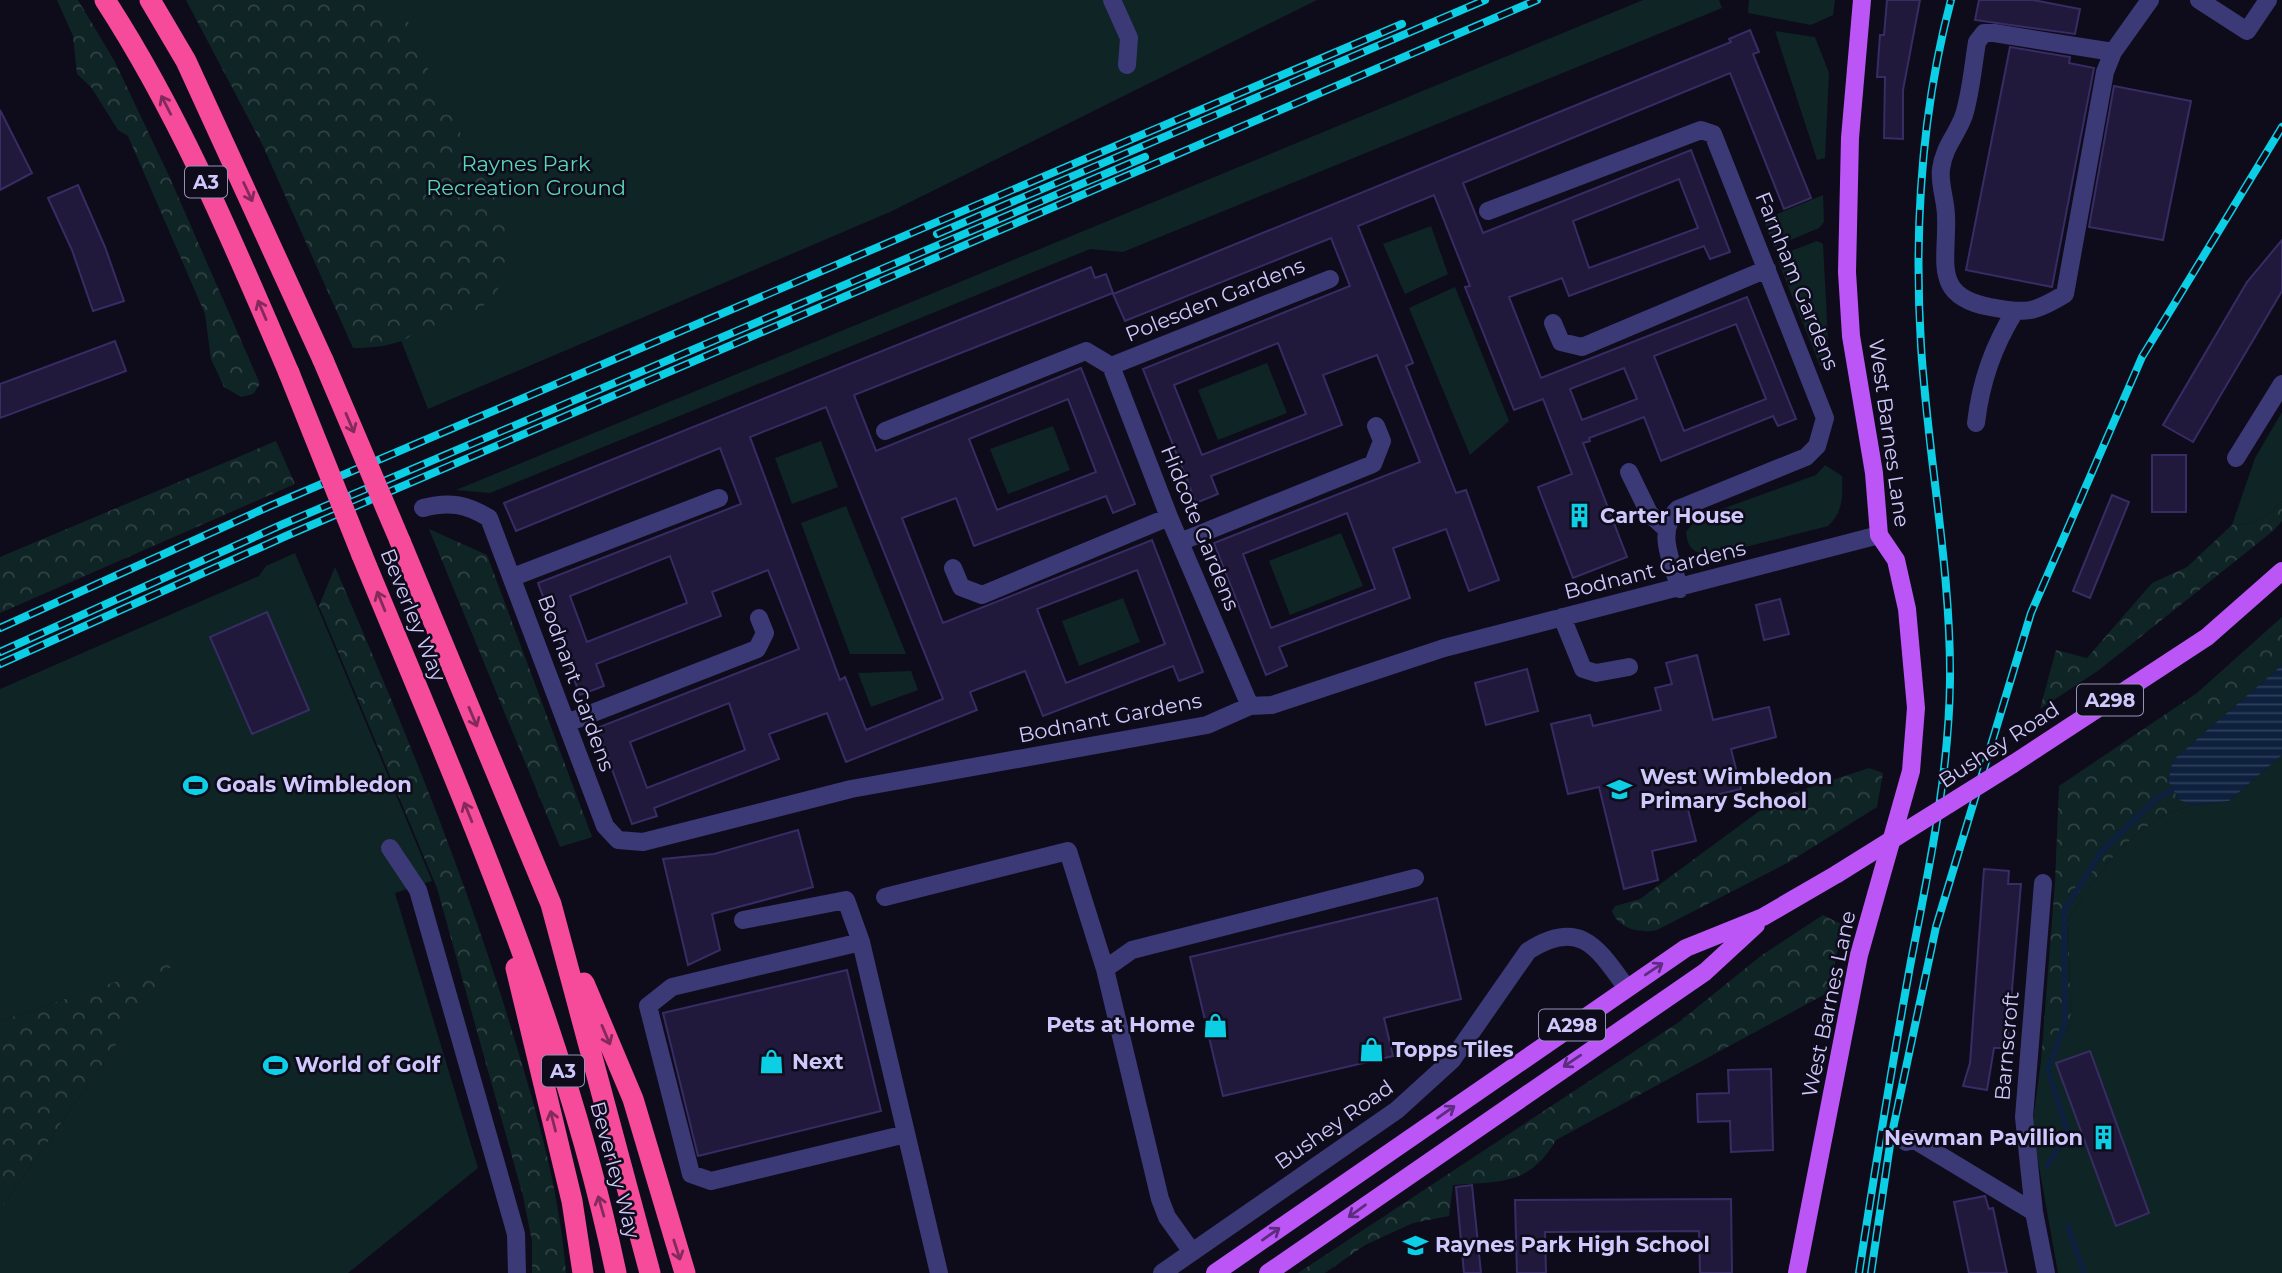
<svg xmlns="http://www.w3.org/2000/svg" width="2282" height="1273" font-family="Montserrat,sans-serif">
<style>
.green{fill:#0f2424}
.forest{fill:url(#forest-crowns)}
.water{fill:url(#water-rules)}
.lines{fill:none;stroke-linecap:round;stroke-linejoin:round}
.stream{stroke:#0d203d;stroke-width:6}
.building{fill:#20193b;stroke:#382c65;stroke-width:2;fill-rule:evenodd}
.minor{stroke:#3c3977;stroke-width:18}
.major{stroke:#bb55f6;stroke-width:18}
.highway{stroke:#f64a9b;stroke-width:21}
.rail-casing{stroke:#0ccee5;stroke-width:8}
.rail{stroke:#0e0c1b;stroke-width:5;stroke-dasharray:16;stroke-linecap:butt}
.major-bridge{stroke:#bb55f6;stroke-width:18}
.highway-bridge{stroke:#f64a9b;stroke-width:21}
.oneway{stroke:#822b5b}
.oneway2{stroke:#5c2d7e}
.labels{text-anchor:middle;stroke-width:5;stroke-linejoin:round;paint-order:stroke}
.shield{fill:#0e0c1b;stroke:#9590b8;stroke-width:2}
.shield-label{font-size:19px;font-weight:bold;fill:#cfc8fc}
.park-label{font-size:21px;fill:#5ad7b8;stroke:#0e0c1b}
.street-label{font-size:21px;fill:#cfc8fc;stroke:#0e0c1b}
.poi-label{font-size:21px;font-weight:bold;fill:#cfc8fc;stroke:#0e0c1b;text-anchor:start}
</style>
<defs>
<pattern id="forest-crowns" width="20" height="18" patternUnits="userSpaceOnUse" patternTransform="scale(1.75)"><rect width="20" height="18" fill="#0f2424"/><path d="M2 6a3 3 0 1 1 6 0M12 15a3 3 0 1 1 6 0" fill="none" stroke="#314245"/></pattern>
<pattern id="water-rules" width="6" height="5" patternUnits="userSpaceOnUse" patternTransform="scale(1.75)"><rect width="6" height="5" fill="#0d203d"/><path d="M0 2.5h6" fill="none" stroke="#2f3f5a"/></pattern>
</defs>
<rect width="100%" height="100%" fill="#0e0c1b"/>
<path class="green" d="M241,0H1317L890,212L428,409L313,117Z
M1643,0H1719L1722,8L1123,252L1090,249L490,493L456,490Z
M1749,0H1835L1833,15L1811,25L1748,13Z
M1775,31L1815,37L1829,73L1825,158L1817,160Z
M1823,195L1824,222L1819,228L1774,247L1763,220Z
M1431,226L1448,274L1405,294L1383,244Z
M1817,241L1823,244L1829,359L1820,366L1778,261L1783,254Z
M1455,287L1509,421L1470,455L1409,308Z
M1267,363L1287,413L1218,440L1198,390Z
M2282,412V501C2266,517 2256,526 2232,525L2255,458Z
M1053,426L1070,470L1008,494L990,449Z
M821,441L838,487L792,504L775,458Z
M1825,465L1842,476C1843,497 1843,512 1828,526L1710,556C1693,552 1688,549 1686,532L1697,518L1816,475Z
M846,506L906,654H850L801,523Z
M1341,533L1363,586L1290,615L1269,561Z
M295,553L432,881L395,893L478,1168L348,1273H0V1210L173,963L0,1021V689L259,576L266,566Z
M1123,598L1140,642L1079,666L1062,621Z
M911,671L918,690L871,707L858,673Z
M2282,755V1273H2058L2032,1127L2041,1061L2071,1025L2068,919L2108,862L2137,833L2166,814L2193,805L2229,801Z"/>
<path class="forest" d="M57,0H78L115,62L169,176L260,384L253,394L241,397L224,387L211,359L205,314L128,136L118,130L91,87L77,74L73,36Z
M186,0H260L267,4L276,0H374L375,6L416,26L422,57L482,176C514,217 525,279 475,312C453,326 440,323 419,329C414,331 411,336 406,339C391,346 370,348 353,348L263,146Z
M276,441L295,484L0,613V557Z
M2282,501V521L2273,531L2099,670L2040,709L2056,650L2087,658L2152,583L2187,567L2232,525C2256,526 2266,517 2282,501Z
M429,529L487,555L592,837L560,847Z
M335,567C402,722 467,879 515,1041C538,1116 560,1194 566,1273H532V1241L523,1196L437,888L319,606Z
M2282,617V665L2173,760L2168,781L2179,800L2193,805L2166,814L2137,833L2108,862L2068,919L2071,1025L2041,1061L2055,882L2059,786L2197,693Z
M1869,768L1883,773L1877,807L1789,862L1657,930C1639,934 1618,928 1612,911L1615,906L1640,899L1777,798Z
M1823,915L1843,925L1829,992L1556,1140C1529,1186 1501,1181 1453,1185L1449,1216L1413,1223L1365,1245L1325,1273H1298L1679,1022L1762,955Z
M174,962L0,1210V1021Z"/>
<path class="water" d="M2282,665V755L2229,801L2193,805L2179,800L2168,781L2173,760Z"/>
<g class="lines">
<path class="stream" d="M2047,1166L2068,1133L2048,1069L2065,1023L2064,911L2101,852L2156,799L2171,791
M2068,1226L2084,1273"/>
</g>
<path class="building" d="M1887,0H1920L1903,90V139L1884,138L1885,77H1877L1880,35H1884Z
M1979,0H2033L2080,9L2075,34L1975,20Z
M1750,30L1759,52L1753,54L1811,198L1784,209L1730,73L1463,183L1483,233L1691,150L1730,252L1710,259L1704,246L1569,296L1562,278L1509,297L1541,378L1747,297L1796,419L1778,426L1773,416L1661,461L1644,417L1589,438L1590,441L1583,443L1627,557L1573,578L1538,487L1572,474L1543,399L1514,410L1465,287L1470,286L1434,195L1358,226L1413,363L1406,366L1456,493L1466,490L1499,580L1469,591L1446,529L1393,548L1410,598L1279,647L1287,666L1266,675L1214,543L1420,462L1377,355L1323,375L1342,425L1211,476L1218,494L1196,503L1143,369L1350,286L1331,238L1125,321L1113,294L1731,42L1729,39ZM1679,179L1698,228L1589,268L1573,221ZM1736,324L1766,399L1684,431L1654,356ZM1278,343L1306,414L1202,455L1174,385ZM1624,368L1637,399L1582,420L1570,389ZM1347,513L1375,589L1271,628L1243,554Z
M2010,47L2070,57L2069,63L2094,68L2052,287L1966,270Z
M2114,86L2191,101L2163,240L2089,227Z
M0,110L32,173L0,190Z
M78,185L105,247L124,301L93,311L72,250L48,198Z
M2282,240V291L2193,442L2163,425L2247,282Z
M1091,267L1095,278L1106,274L1113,293L854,395L876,451L1081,368L1135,504L1113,513L1106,496L974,546L956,498L902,518L943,623L1152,540L1203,672L1179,681L1173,666L1043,716L1025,671L970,692L977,710L846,762L827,713L769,734L779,759L654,808L657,816L632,824L597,728L799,649L768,570L712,592L721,616L596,664L604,686L580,695L538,583L741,504L720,448L516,531L504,503ZM1068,399L1096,472L997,510L969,439ZM826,407L943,699L866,730L845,677L840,680L750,437ZM670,556L687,603L587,642L570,596ZM1137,570L1165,644L1066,683L1037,609ZM729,703L745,750L647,788L630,742Z
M115,341L126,371L0,418V384Z
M2152,455H2186V512H2152Z
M2112,495L2129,502L2090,598L2073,591Z
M1780,599L1789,634L1764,640L1756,605Z
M267,612L309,710L252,734L210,637Z
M1697,655L1713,720L1769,707L1776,737L1731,749L1741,789L1686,802L1696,841L1652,851L1658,880L1624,889L1599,787L1568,794L1551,724L1590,715L1593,726L1661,710L1655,688L1672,684L1666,663Z
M1527,669L1538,711L1486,725L1475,683Z
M798,830L813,887L712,914L720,950L688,965L663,859L714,854Z
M1984,869L2009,871L2008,884H2021L2007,1048H1994L1987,1090L1963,1086L1970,1063Z
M1437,898L1461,999L1384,1018L1393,1056L1223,1096L1190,957Z
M847,970L881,1111L698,1156L663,1013Z
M2090,1051L2149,1213L2116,1226L2056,1063Z
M1771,1069L1773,1150L1731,1152L1730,1121L1698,1122L1697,1094L1729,1093L1728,1070Z
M1472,1185L1481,1273H1464L1456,1187Z
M1985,1196L1989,1209L1993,1208L2007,1273H1969L1954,1202Z
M1731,1199L1732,1273H1700L1699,1231L1545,1232L1546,1273H1517L1515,1200Z"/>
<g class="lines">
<path class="minor" d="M1112,0L1129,38L1127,65
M2199,0L2247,31L2268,0
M2113,52L1994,33H1984L1977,42C1973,66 1971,92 1964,115C1957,135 1944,146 1941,169C1939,184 1946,201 1946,216C1948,261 1931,296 1990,307C2026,314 2034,313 2065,294L2105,72L2113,52L2150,0
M1488,211L1701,130L1713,134L1825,418L1817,446L1806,457L1678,509C1655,531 1672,562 1680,589
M1553,323L1561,342L1582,347L1767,269
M1111,366L1169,517L1250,706
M1976,423C1981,381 1993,347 2015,311
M885,431L1086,351L1111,366L1330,279
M2236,458L2282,384
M1629,472L1649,513L1665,528
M423,508C449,501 466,504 489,518L605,826L618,840L643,842L851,789L1207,725L1250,706L1272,705L1444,648L1879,535
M1180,542L1373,464L1382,441L1376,426
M953,568L961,587L982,595L1169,517
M513,577L719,498
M1562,617L1583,669L1596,673L1629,667
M567,723L757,649L765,633L759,618
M390,848L418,890L516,1234L517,1273
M2043,883L2024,1117L2034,1212L2046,1273
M885,897L1068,851L1105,969L1160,1199L1167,1217L1192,1252
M743,920L846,900L861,942L939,1273
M861,942L672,987L648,1006L691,1174L711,1181L906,1134
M1105,969L1132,950L1415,878
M1906,1142L1913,1139L2034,1212
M1162,1273L1397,1110L1452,1060L1528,951C1580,918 1597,947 1626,987"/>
<path class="major" d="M2013,764L2207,637L2282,571
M1215,1273L1686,948L1763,917L1837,874
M1268,1273L1705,972L1756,925
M1797,1273L1859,955L1911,771L1916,708L1907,609L1896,560L1879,535L1874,473L1851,336L1847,272L1850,138L1862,0"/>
<path class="highway" d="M105,0C181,117 234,245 289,373
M150,0L186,61L323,360
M400,541L551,904L650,1273
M362,555C459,790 564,1023 616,1273
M516,968L572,1201L583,1273
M584,983L633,1099L685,1273"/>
<defs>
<path id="rail" d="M937,234L1485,0
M0,628L270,506L1402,24
M0,652L281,525L1145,157
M0,664L286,536L1537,0
M1859,1273C1875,1169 1892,1065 1911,961C1929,868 1949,775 1950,680C1951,568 1928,458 1921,346C1914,230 1921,113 1951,0
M1871,1273L1891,1138L1936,927L2031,613L2142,357L2282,127"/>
</defs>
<use href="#rail" class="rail-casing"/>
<use href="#rail" class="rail"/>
<path class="major-bridge" d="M1837,874L2013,764"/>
<path class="highway-bridge" d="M323,360L400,541
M289,373L362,555"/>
</g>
<defs><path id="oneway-shaft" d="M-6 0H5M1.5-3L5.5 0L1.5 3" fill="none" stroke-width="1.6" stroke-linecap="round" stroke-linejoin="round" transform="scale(1.75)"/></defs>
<g class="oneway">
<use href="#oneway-shaft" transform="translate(166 105) rotate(-117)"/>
<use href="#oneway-shaft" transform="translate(248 192) rotate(65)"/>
<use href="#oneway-shaft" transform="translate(262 310) rotate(-113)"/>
<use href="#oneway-shaft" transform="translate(350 423) rotate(67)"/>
<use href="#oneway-shaft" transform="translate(381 601) rotate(-112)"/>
<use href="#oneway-shaft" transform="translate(473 717) rotate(67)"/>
<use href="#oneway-shaft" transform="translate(468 812) rotate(-112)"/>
<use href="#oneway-shaft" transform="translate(606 1035) rotate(67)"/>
<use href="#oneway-shaft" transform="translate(553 1121) rotate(-104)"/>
<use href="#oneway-shaft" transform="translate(601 1206) rotate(-106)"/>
<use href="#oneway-shaft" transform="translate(677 1250) rotate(72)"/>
</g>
<g class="oneway2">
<use href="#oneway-shaft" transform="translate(1654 969) rotate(-34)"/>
<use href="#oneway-shaft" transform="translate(1572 1061) rotate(146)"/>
<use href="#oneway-shaft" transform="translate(1446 1112) rotate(-35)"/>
<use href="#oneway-shaft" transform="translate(1357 1211) rotate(144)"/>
<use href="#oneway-shaft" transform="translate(1271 1234) rotate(-35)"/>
</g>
<defs>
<symbol id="building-bare" viewBox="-9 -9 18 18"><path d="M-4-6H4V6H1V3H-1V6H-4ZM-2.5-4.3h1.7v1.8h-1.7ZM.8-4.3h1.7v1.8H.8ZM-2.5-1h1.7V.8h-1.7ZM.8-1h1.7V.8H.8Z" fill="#0ccee5" stroke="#0e0c1b" stroke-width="2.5" paint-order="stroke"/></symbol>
<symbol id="stadium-bare" viewBox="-9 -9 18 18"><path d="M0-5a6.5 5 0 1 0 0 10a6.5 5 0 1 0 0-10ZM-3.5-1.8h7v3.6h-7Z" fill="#0ccee5" stroke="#0e0c1b" stroke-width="2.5" paint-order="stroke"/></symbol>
<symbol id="school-bare" viewBox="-9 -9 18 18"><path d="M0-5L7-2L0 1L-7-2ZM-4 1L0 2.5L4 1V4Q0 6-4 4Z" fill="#0ccee5" stroke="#0e0c1b" stroke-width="2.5" paint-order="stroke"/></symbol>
<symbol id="shop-bare" viewBox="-9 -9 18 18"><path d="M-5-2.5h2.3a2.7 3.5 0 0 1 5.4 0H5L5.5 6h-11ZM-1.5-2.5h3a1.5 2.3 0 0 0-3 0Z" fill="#0ccee5" stroke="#0e0c1b" stroke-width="2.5" paint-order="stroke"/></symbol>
</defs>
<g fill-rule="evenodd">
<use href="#building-bare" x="1562" y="498" width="35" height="35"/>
<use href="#stadium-bare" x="178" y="768" width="35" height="35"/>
<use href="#school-bare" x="1602" y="772" width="35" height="35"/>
<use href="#shop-bare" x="1198" y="1008" width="35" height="35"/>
<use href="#shop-bare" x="1354" y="1032" width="35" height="35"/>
<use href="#shop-bare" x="754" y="1044" width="35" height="35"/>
<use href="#stadium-bare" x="258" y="1048" width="35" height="35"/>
<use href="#building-bare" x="2086" y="1120" width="35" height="35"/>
<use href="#school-bare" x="1398" y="1228" width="35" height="35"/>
</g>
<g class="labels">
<g class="shield">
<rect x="185" y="166.5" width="42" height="31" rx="5"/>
<rect x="2077" y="684.5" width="66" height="31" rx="5"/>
<rect x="1539" y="1009.5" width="66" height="31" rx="5"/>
<rect x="542" y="1055.5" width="42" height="31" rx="5"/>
</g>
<g class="shield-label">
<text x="206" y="189">A3</text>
<text x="2110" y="707">A298</text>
<text x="1572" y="1032">A298</text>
<text x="563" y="1078">A3</text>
</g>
<g class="park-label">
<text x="526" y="171">Raynes Park<tspan x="526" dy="24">Recreation Ground</tspan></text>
</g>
<g class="street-label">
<text transform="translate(1797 281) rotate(68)" y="7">Farnham Gardens</text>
<text transform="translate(1215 300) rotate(-22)" y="7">Polesden Gardens</text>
<text transform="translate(1889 433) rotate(82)" y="7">West Barnes Lane</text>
<text transform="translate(1200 528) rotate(68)" y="7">Hidcote Gardens</text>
<text transform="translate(1655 570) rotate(-14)" y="7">Bodnant Gardens</text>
<text transform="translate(413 615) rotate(68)" y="7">Beverley Way</text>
<text transform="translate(576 683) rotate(70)" y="7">Bodnant Gardens</text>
<text transform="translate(1110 718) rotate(-11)" y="7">Bodnant Gardens</text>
<text transform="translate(1999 745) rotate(-33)" y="7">Bushey Road</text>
<text transform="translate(1829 1004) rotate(-78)" y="7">West Barnes Lane</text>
<text transform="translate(2007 1046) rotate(-85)" y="7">Barnscroft</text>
<text transform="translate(1334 1125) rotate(-35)" y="7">Bushey Road</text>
<text transform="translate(615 1170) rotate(75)" y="7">Beverley Way</text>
</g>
<g class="poi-label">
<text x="1600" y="523">Carter House</text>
<text x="1640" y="784">West Wimbledon<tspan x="1640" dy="24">Primary School</tspan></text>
<text x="216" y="792">Goals Wimbledon</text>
<text x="1195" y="1032" text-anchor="end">Pets at Home</text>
<text x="1392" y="1057">Topps Tiles</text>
<text x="792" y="1069">Next</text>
<text x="295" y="1072">World of Golf</text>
<text x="2083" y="1145" text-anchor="end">Newman Pavillion</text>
<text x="1435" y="1252">Raynes Park High School</text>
</g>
</g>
</svg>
